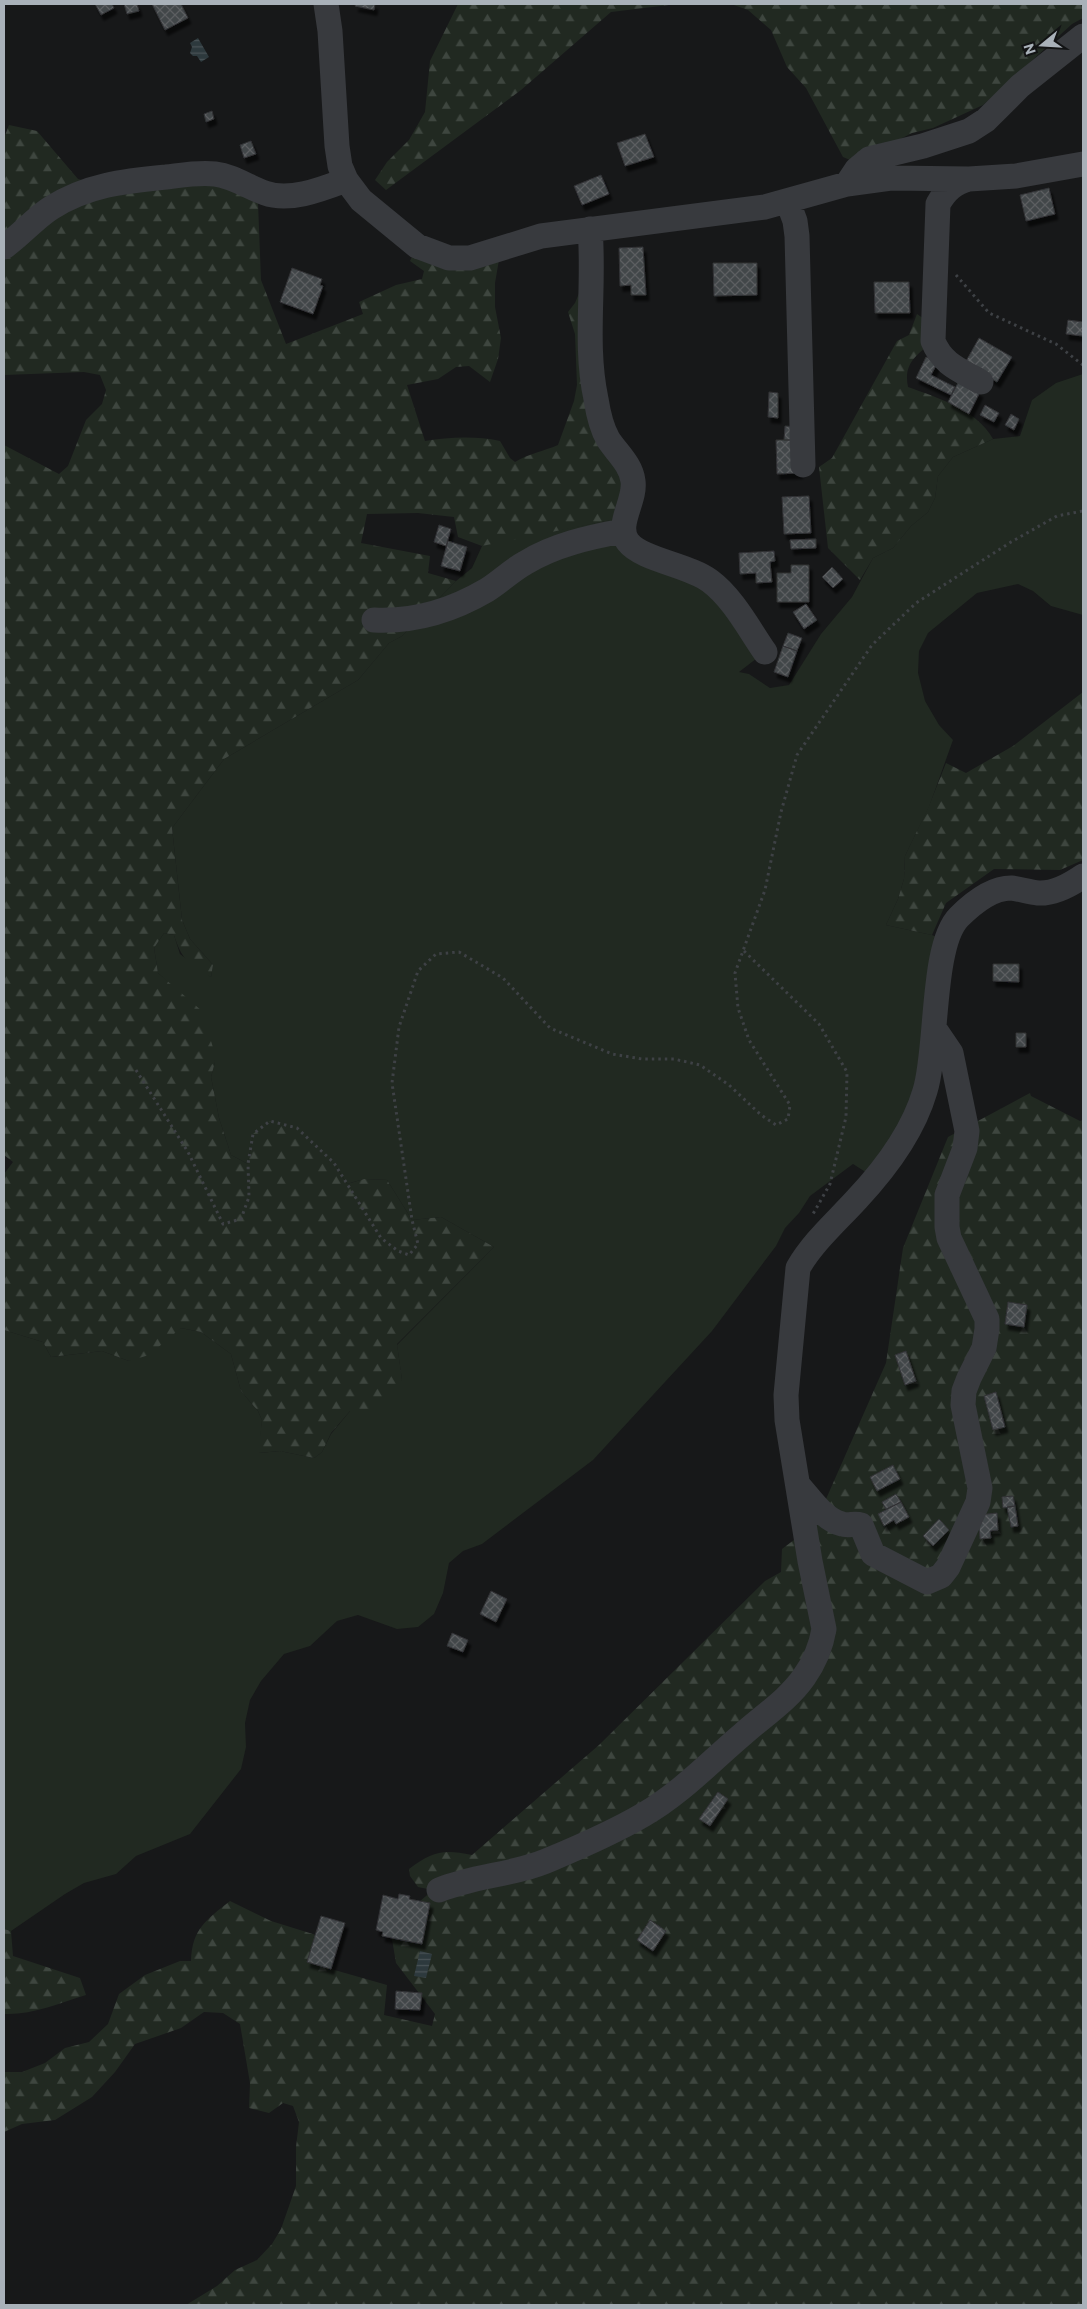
<svg xmlns="http://www.w3.org/2000/svg" width="1087" height="2309" font-family="Commissioner,sans-serif">
<style>
.grass{fill:#212921}
.forest{fill:url(#forest-firs)}
.water{fill:url(#water-rules)}
.building{fill:url(#building-cross-hatch);stroke:#313235;filter:url(#shadow)}
.lines{fill:none;stroke-linecap:round;stroke-linejoin:round}
.path{stroke:#3e4145;stroke-width:3;stroke-dasharray:2.5 4;stroke-linecap:butt}
.minor{stroke:#383a3e;stroke-width:25}
</style>
<defs>
<pattern id="forest-firs" width="22" height="20" patternUnits="userSpaceOnUse" patternTransform="scale(1.25)"><rect width="22" height="20" fill="#212921"/><path d="M5 1l3.5 6h-7zM16 11l3.5 6h-7z" fill="#3e463f"/></pattern>
<pattern id="water-rules" width="6" height="5" patternUnits="userSpaceOnUse" patternTransform="scale(1.25)"><rect width="6" height="5" fill="#2d393d"/><path d="M0 2.5h6" fill="none" stroke="#495357"/></pattern>
<pattern id="building-cross-hatch" width="8" height="8" patternUnits="userSpaceOnUse" patternTransform="scale(1.25)"><rect width="8" height="8" fill="#434649"/><path d="M0 0l8 8M0 8l8-8" fill="none" stroke="#5b5e61"/></pattern>
<filter id="shadow"><feDropShadow dx="3" dy="5.5" stdDeviation="1" flood-color="#0009"/></filter>
</defs>
<rect width="100%" height="100%" fill="#171819"/>
<path class="grass" d="M1083,374V615L1051,606L1033,591L1018,584L977,593L928,633L919,651L918,673L925,701L939,725L953,740L929,807L905,856L904,879L898,899L886,925L932,935L947,941L930,1066L875,1178L853,1164L810,1196L799,1213L785,1228L776,1246L712,1331L593,1460L482,1544L463,1551L449,1563L443,1593L434,1614L418,1627L397,1629L358,1615L337,1621L310,1646L284,1654L261,1681L250,1700L245,1723L246,1747L241,1769L190,1834L136,1856L116,1874L84,1883L65,1894L11,1931L4,1929V1330L43,1342L51,1357L102,1351L129,1361L181,1328L201,1332L231,1354L241,1391L258,1411L262,1420L259,1453L280,1451L314,1458L322,1452L331,1434L350,1411L402,1380L397,1345L494,1247L441,1217L412,1220L387,1180L364,1179L347,1184L334,1163L253,1134L248,1164L231,1155L219,1118L211,1077L215,1062L186,999L158,973L154,948L164,933L174,935L180,954L211,977L213,965L190,939L182,920L172,828L224,759L358,680L389,643L402,636L456,581L472,568L482,546L501,541L626,517L623,531L693,571L765,652L739,672L749,674L770,688L789,685L821,634L852,597L873,558L893,548L911,526L928,512L935,498L938,476L953,457L993,439L1020,436L1032,400L1056,383Z"/>
<path class="forest" d="M458,4H677L611,12L521,90L386,190L375,180L387,162L409,140L425,112L430,61Z
M731,4H1083V18L1072,24L983,105L933,128L912,133L855,162L843,157L806,88L787,67L771,30L748,10Z
M9,125L37,131L78,179L101,185L257,177L261,280L286,344L363,314L359,302L396,285L422,279L424,271L410,261L417,246L501,248L495,283V307L501,338L498,359L490,382L469,366L456,367L438,379L407,385L425,441C450,437 476,436 500,441L510,458L515,462C528,454 544,451 558,445L574,401L577,385L575,334L568,312L575,303L580,291L589,360L628,467L626,517L482,546L458,537L454,517L418,513L367,514L361,543L430,556L428,573L456,581L402,636L389,643L358,680L224,759L172,828L182,920L190,939L213,965L211,977C189,965 182,960 174,935L164,933L154,948L158,973L202,1011L214,1051L215,1062L211,1077L219,1118L231,1155L248,1164L253,1134L270,1121L297,1128L334,1163L347,1184L364,1179L387,1180L412,1220L441,1217L494,1247L397,1344L402,1380L391,1398L378,1411H350L331,1433L322,1452L314,1458L280,1451L258,1453L262,1420L258,1411L241,1391L231,1354L201,1332L181,1328L149,1355L129,1361L102,1351L51,1357L43,1342L4,1330V1174L13,1162L4,1155V445L59,474L68,466L86,420L102,404L106,390L100,375L84,372L4,375V138Z
M917,314L934,326L933,341C917,355 903,363 908,387C938,398 976,409 993,439L953,457L938,476L935,498L928,512L911,526L893,548L873,558L860,580L828,548L819,467L832,458L897,341L909,335Z
M1083,692V860L1060,870L994,869L946,903L932,935L886,925L898,899L904,879L905,856L929,806L946,763L966,773L1013,746Z
M1030,1093L1031,1096L1080,1121L1083,1120V2305H186L217,2286L235,2270L257,2260L272,2244L281,2229L296,2186V2147L299,2122L293,2106L283,2103L269,2113L249,2108L250,2083L240,2024L223,2013L204,2012L181,2028L135,2044L115,2072L92,2097L55,2120L22,2124L4,2132V2072H22L45,2063L65,2048L89,2042L108,2024L119,1994L145,1975L180,1961H191C192,1929 206,1920 230,1901L271,1921L316,1935L331,1969L387,1985L384,2015L432,2026L435,2014L396,1963L390,1927L433,1890L418,1887L410,1876L409,1869C433,1851 443,1849 472,1855L599,1745L765,1581L781,1572L782,1549L815,1524L886,1363L903,1248L948,1137Z
M4,1929L11,1931L13,1956L80,1978L86,1995C59,2003 33,2015 4,2014Z"/>
<path class="water" d="M198,38L209,57L201,62L197,56H193L190,53L192,47L190,43Z
M420,1951L432,1954L426,1978L414,1976Z"/>
<path class="building" d="M95,4H112L114,8L101,15Z
M124,4H137L139,11L127,14Z
M152,4H181L188,18L165,30Z
M356,4H375L374,10L355,6Z
M212,111L214,119L206,122L204,114Z
M645,134L654,157L625,166L617,143Z
M251,141L256,154L244,158L240,145Z
M601,175L609,194L582,205L574,186Z
M1049,188L1055,214L1026,221L1020,195Z
M643,247L646,295H631V285L620,286L619,248Z
M713,263H757V295L714,296Z
M292,268L322,279L320,285L323,286L313,314L280,302Z
M874,282H909L910,313H875Z
M1068,320L1083,322V336L1066,334Z
M979,338L1012,357L997,382L965,363Z
M926,357L938,362L931,375L955,387L951,395L916,378Z
M959,381L980,392L969,414L948,402Z
M769,392L778,393V418L768,417Z
M985,405L999,413L994,422L980,415Z
M1011,414L1019,419L1014,430L1005,425Z
M785,426L799,427L798,440H784Z
M776,440H798L800,473L777,474Z
M809,496L811,533L784,534L782,497Z
M439,525L451,529L446,546L434,542Z
M816,539V548L791,549L790,540Z
M448,541L467,547L460,571L441,566Z
M774,551L775,561L770,562L772,582L756,583V573L740,574L739,553Z
M791,565H809V602H777V573H791Z
M832,567L843,579L833,588L822,577Z
M806,604L817,620L804,629L793,612Z
M788,633L802,638L797,651L783,646Z
M783,646L797,651L788,677L774,672Z
M993,964H1019V982L993,981Z
M1016,1033H1026V1047H1016Z
M1008,1302L1027,1305L1024,1327L1005,1324Z
M906,1351L916,1381L905,1385L895,1355Z
M996,1392L1005,1427L993,1430L984,1396Z
M893,1465L900,1479L877,1491L870,1477Z
M896,1494L901,1502L886,1509L882,1502Z
M1013,1496L1015,1506L1003,1508L1002,1497Z
M901,1502L909,1517L896,1524L894,1520L884,1526L878,1514Z
M1015,1506L1018,1526L1011,1527L1007,1507Z
M997,1513L998,1530L990,1531L991,1538L980,1539L978,1515Z
M939,1519L949,1530L933,1546L923,1536Z
M491,1591L507,1599L496,1622L480,1614Z
M452,1633L468,1640L463,1652L447,1646Z
M718,1792L728,1799L710,1826L699,1819Z
M399,1894L410,1896L409,1899L430,1903L422,1944L382,1936L383,1932L376,1930L383,1895L398,1899Z
M321,1916L345,1923L331,1969L307,1962Z
M650,1920L666,1931L653,1951L637,1940Z
M396,1991L422,1993L420,2010L395,2009Z"/>
<g class="lines">
<path class="path" d="M956,275L989,313L1056,344L1083,365
M744,951L819,1024L847,1072L846,1117L830,1184L813,1214
M136,1070L188,1152L223,1224L241,1219L249,1197L248,1164L253,1134L270,1121L297,1128L334,1163L381,1238L398,1251L409,1255L418,1244L412,1220L392,1083L399,1027L418,971L436,954L459,952L503,978L550,1028L612,1054L642,1059H674L700,1065L729,1085L761,1115L776,1125L788,1119L790,1105L749,1040L738,1008L735,973L765,890L781,812L797,755L872,645L916,603L1011,542L1057,516L1083,511"/>
<path class="minor" d="M326,4L330,31L337,146L340,166L346,180L361,200L417,246L449,258H470L541,236L765,207L847,184L891,178L969,179L1016,176L1083,164
M969,179C954,183 946,190 938,204L933,341C942,364 960,370 981,382
M847,184L857,169L869,159L923,146L969,131L986,120L1020,86L1083,36
M788,202L795,221L797,236L803,465
M590,229C595,286 584,343 596,399C598,412 601,427 608,439C616,452 631,464 633,481C636,501 615,525 628,542C642,560 689,565 710,581C733,598 749,629 765,652
M4,247C21,235 34,219 51,208C87,185 124,181 166,177C183,175 199,172 215,174C233,176 248,187 265,193C290,202 322,189 346,180
M374,620C414,622 453,610 487,590C500,582 512,570 525,563C554,545 590,537 623,531
M798,1485C810,1498 824,1520 842,1524C848,1526 854,1523 861,1525L873,1554L927,1582L941,1576L948,1567L978,1502L980,1488L963,1405L964,1391L969,1378L984,1348L987,1329V1319L949,1238L947,1227V1195L965,1148L967,1131L951,1053L934,1028
M439,1890C475,1875 515,1875 551,1859C582,1846 614,1832 643,1815C680,1794 711,1761 743,1734C763,1716 788,1700 804,1677C814,1663 821,1647 824,1629L810,1561L787,1420L786,1395L798,1268C813,1242 836,1222 857,1199C886,1168 913,1132 925,1091C938,1049 931,945 959,917C972,904 992,888 1011,888C1020,889 1029,892 1038,893C1054,894 1070,885 1083,876"/>
</g>
<rect width="1087" height="2309" fill="none" stroke="#a9b1b9" stroke-width="10"/>
<g transform="translate(1042 45) rotate(252)" stroke="#121314" stroke-width="4" paint-order="stroke">
<path d="M0-4L9 19L0 12L-9 19Z" fill="#a9b1b9"/>
<text y="-8" font-size="14" font-weight="bold" text-anchor="middle" fill="#a9b1b9">N</text>
</g>
</svg>
